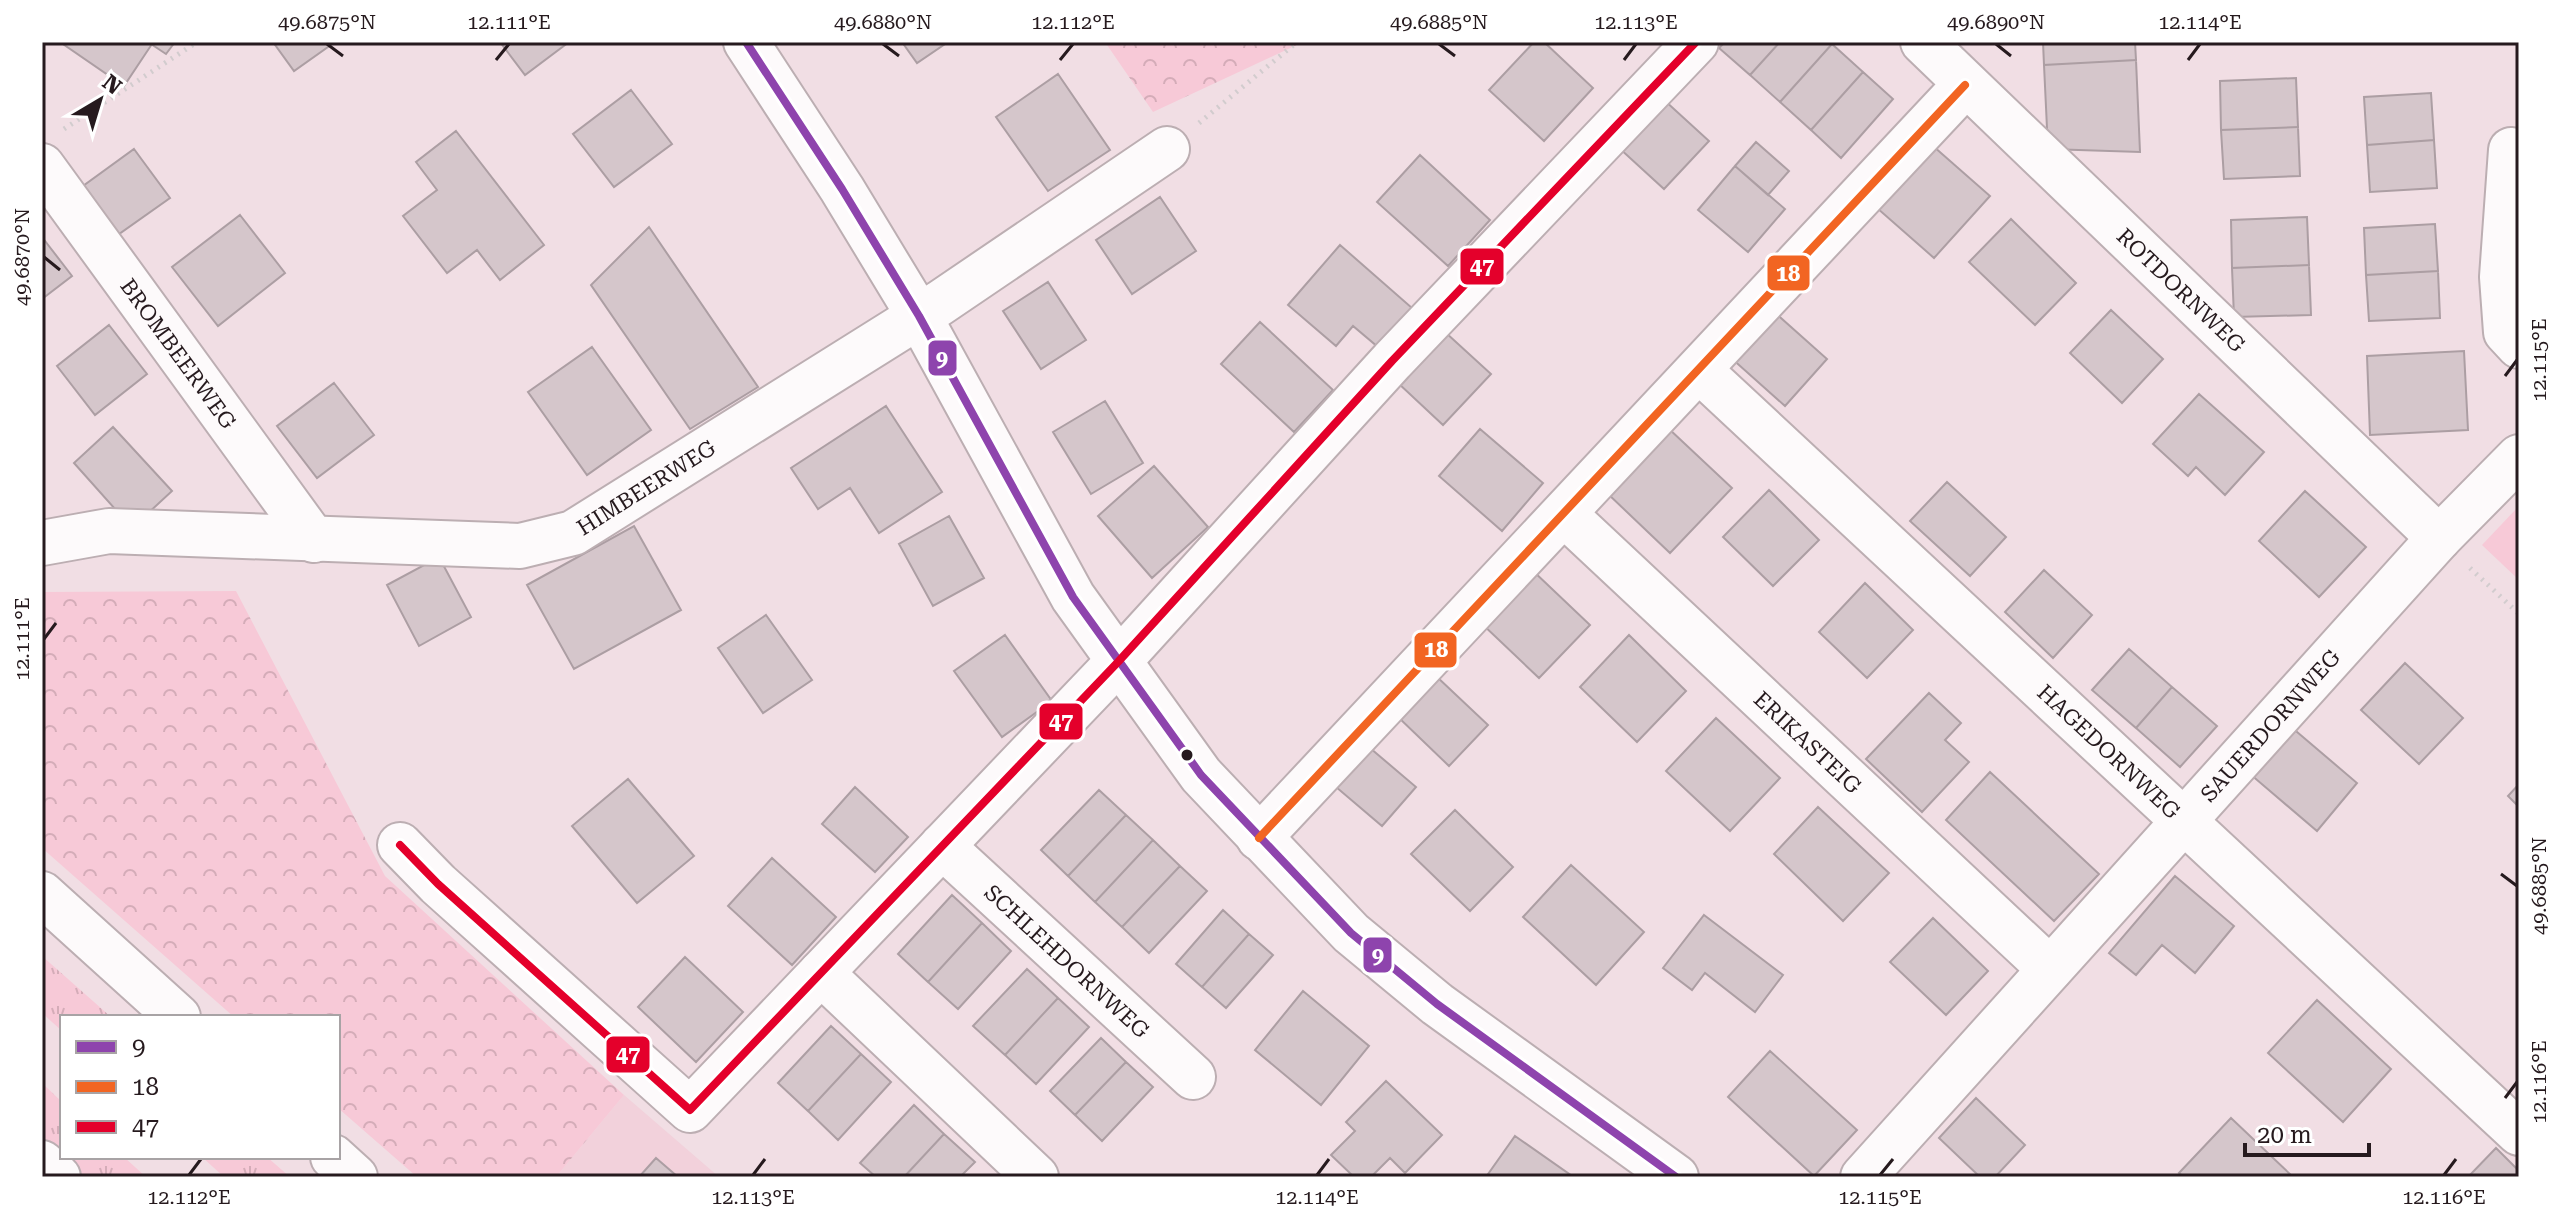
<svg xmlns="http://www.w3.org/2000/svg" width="2561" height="1219" font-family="'Roboto Serif',serif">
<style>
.built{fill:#f2d1db}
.grass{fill:url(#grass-tufts)}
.forest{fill:url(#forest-crowns)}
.park{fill:#f7c9d7}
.building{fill:#d5c6cb;stroke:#ac9ea3;stroke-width:2}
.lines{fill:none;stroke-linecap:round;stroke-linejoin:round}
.minor-casing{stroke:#bcaeb2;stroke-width:48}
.major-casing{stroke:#bcaeb2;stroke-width:48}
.path{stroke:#d2ccce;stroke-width:5;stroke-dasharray:2 6;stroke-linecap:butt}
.minor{stroke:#fdfafb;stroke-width:44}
.major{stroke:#fdfafb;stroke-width:44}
.bus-1-casing{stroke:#fff;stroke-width:14}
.bus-2-casing{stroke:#fff;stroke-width:14}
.bus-3-casing{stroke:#fff;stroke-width:14}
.bus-1{stroke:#8e44ad;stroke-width:8}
.bus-2{stroke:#f26522;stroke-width:8}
.bus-3{stroke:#e4002b;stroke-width:8}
.ticks{fill:none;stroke:#261a1e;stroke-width:3}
.bus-dot{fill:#261a1e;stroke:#fff;stroke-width:3}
.labels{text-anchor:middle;stroke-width:8;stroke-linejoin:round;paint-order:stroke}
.street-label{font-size:22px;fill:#261a1e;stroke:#fff}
.line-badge{stroke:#fff;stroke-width:3}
.badge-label{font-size:22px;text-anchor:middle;font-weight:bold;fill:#fff}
.neatline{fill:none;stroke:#261a1e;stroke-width:3}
.ticks-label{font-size:20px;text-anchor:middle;fill:#261a1e}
</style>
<defs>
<pattern id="grass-tufts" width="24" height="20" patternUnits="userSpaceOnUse" patternTransform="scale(2)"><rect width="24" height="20" fill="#f7c9d7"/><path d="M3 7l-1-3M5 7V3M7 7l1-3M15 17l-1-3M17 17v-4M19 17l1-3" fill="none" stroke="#d4acb8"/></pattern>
<pattern id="forest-crowns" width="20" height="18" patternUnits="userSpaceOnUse" patternTransform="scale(2)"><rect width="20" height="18" fill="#f7c9d7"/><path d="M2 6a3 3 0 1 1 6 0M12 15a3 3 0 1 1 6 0" fill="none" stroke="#d4acb8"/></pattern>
</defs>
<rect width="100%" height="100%" fill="#f1dee4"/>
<path class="built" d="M624,1095L719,1177H556Z"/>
<path class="grass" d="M42,956L111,1017H62V1031L42,1013Z
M42,1083L62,1102V1157L42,1138Z
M62,1157H124L146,1177H84Z
M202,1157H267L290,1177H224Z"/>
<path class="forest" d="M1105,42H1303L1153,112Z
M236,591L385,876L624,1095L556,1177H417L338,1108V1017H234L42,848V592Z"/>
<path class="park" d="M2519,506V580L2482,545Z"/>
<path class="building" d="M60,42H148L152,44L124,86Z
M148,42H175L166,54Z
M273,42H335L294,71Z
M500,42H569L525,75Z
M902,42H948L917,63Z
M1534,42H1544L1593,88L1544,141L1489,90Z
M1725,42H1780L1750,75L1719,48Z
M1780,42L1832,44L1780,102L1750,75Z
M2043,42H2135L2136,60L2044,65Z
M1832,44L1863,72L1811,130L1780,102Z
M2136,60L2140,152L2048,149L2044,65Z
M1863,72L1893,99L1841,158L1811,130Z
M1058,74L1110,150L1048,191L996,117Z
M2296,78L2298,127L2221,130L2220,81Z
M631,90L672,144L614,187L573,134Z
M2431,93L2434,140L2367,145L2364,97Z
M1663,99L1709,141L1664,189L1618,147Z
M2298,127L2300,176L2224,179L2221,130Z
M456,131L544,245L500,280L477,250L447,273L403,216L437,190L416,162Z
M2434,140L2437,188L2370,192L2367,145Z
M1756,142L1789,171L1768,195L1735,166Z
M1933,146L1990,196L1934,258L1877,208Z
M134,149L170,198L119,234L83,186Z
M1420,155L1490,220L1448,266L1377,202Z
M1735,166L1785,209L1748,252L1698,210Z
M1160,197L1196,251L1132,294L1096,240Z
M240,215L285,273L218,326L172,267Z
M2307,217L2309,265L2232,268L2231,220Z
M2011,219L2076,283L2035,325L1969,262Z
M2435,224L2438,271L2366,275L2364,228Z
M649,227L758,387L690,429L591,285Z
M42,237L72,276L42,299Z
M1340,245L1412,308L1378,347L1353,326L1336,346L1288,305Z
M2309,265L2311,315L2234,317L2232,268Z
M2438,271L2440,318L2369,321L2366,275Z
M1048,282L1086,340L1041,369L1003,311Z
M1772,310L1827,359L1785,406L1730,357Z
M2111,310L2163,359L2122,403L2070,353Z
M1260,322L1333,390L1294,432L1221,364Z
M109,325L147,374L95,415L57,366Z
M1445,332L1491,374L1443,425L1398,383Z
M592,347L651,430L587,475L528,392Z
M2464,351L2468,430L2370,435L2367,356Z
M334,383L374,435L317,478L277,426Z
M2199,394L2264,452L2225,495L2196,467L2188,476L2153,444Z
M1105,401L1143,463L1091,494L1053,432Z
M886,406L942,492L879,533L850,488L818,509L791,468Z
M113,427L172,491L132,528L74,463Z
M1668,428L1732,488L1670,553L1607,493Z
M1480,429L1543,483L1502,531L1439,476Z
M1154,466L1208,527L1152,578L1098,516Z
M1947,482L2006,537L1970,576L1910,521Z
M1769,490L1819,540L1773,586L1723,537Z
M2305,491L2366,547L2319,597L2259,541Z
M949,516L984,578L933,606L899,544Z
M634,526L681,610L574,669L527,585Z
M439,557L471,617L419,646L387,585Z
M1531,569L1590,625L1539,678L1480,622Z
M2044,570L2092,615L2053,658L2005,612Z
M1865,583L1913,630L1867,678L1819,632Z
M766,615L812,680L763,713L718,648Z
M1005,635L1052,701L1002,737L954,671Z
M1629,635L1686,691L1637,742L1580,687Z
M2129,649L2172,687L2136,728L2092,690Z
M2405,663L2463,718L2419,764L2361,710Z
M1436,676L1488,725L1449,766L1397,716Z
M2172,687L2217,726L2180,767L2136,728Z
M1929,693L1961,723L1945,740L1969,762L1922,812L1866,759Z
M1716,718L1780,778L1730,831L1666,771Z
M2290,726L2357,783L2317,831L2250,774Z
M1370,748L1416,787L1382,826L1336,787Z
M1990,772L2099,874L2054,921L1946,820Z
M628,779L694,856L637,903L572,826Z
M2519,784V807L2508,796Z
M855,787L908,837L875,872L822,824Z
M1099,790L1126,815L1068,876L1041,850Z
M1818,807L1889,873L1843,921L1774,854Z
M1455,810L1513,867L1470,911L1411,854Z
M1126,815L1153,840L1095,902L1068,876Z
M1153,840L1180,866L1122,927L1095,902Z
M772,858L836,917L792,965L728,906Z
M1571,865L1644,932L1596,985L1523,917Z
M1180,866L1207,891L1149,953L1122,927Z
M2175,876L2234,926L2195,973L2162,945L2136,975L2109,953Z
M952,895L982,923L928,982L898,954Z
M1223,910L1249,934L1202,987L1176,964Z
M1704,915L1783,975L1755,1012L1705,973L1692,990L1663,968Z
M1933,918L1988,971L1946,1015L1890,962Z
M982,923L1011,951L958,1009L928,982Z
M1249,934L1273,955L1226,1008L1202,987Z
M685,957L743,1012L696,1062L638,1007Z
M1027,969L1058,998L1005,1055L973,1026Z
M1303,991L1369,1046L1321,1105L1255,1050Z
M1058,998L1089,1027L1036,1084L1005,1055Z
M2317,1000L2391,1069L2343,1122L2268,1053Z
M831,1026L861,1054L808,1111L778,1083Z
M1101,1038L1126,1062L1075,1115L1050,1091Z
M1770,1051L1857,1130L1814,1176L1728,1097Z
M861,1054L891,1082L838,1140L808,1111Z
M1126,1062L1153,1087L1102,1141L1075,1115Z
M1386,1081L1442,1135L1405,1173L1390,1158L1371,1177H1354L1331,1155L1355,1131L1346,1122Z
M1976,1098L2025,1145L1995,1177H1980L1939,1138Z
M914,1105L944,1134L904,1177H876L860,1163Z
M2231,1118L2293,1177H2184L2179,1173Z
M944,1134L975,1162L960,1177H904Z
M1515,1136L1572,1176L1571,1177H1486Z
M2496,1148L2519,1171V1177H2468Z
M656,1158L678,1177H639Z"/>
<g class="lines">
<defs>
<g id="minor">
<path d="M746,42L842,189L919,316L1073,597L1201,775L1351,933L1437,1004L1676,1177"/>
<path id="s1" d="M1923,42L2439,538"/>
<path d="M2511,150L2502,277L2506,332L2519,346"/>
<path id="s2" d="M42,166L314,540"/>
<path id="s3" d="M1699,370L2519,1133"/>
<path id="s4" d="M1564,514L2050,969"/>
<path id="s5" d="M42,543L109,531L520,546L573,533L940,303L1167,149"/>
<path d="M1259,838L1965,85"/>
<path d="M400,845L438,884L690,1110L1118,662L1392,361L1696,42"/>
<path id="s6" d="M942,846L1193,1077"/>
<path d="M821,973L1036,1177"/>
<path d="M42,1163L58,1177"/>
<path id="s7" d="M1863,1177L2439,538L2519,457"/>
</g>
<path id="major" d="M42,894L178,1017
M333,1157L355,1177"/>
</defs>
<use href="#minor" class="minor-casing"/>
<use href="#major" class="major-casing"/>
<path class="path" d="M1199,123L1297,42
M64,129L197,42
M2470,568L2519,614"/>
<use href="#minor" class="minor"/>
<use href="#major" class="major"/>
<defs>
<path id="bus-1" d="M746,42L842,189L919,316L1073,597L1201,775L1351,933L1437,1004L1676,1177"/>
<path id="bus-2" d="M1259,838L1965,85"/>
<path id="bus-3" d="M400,845L438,884L690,1110L1118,662L1392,361L1696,42"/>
</defs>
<use href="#bus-1" class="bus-1-casing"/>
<use href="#bus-2" class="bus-2-casing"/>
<use href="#bus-3" class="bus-3-casing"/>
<use href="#bus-1" class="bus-1"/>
<use href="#bus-2" class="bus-2"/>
<use href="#bus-3" class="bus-3"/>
</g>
<path class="ticks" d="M327,44L343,56M883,44L899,56M1439,44L1455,56M1996,44L2011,56M496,60L509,44M1060,60L1073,44M1624,60L1636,44M2188,60L2200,44M44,257L60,270M2505,376L2517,360M44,639L56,623M2501,874L2517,886M2505,1098L2517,1082M189,1175L201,1159M753,1175L765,1159M1317,1175L1329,1159M1880,1175L1893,1159M2444,1175L2456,1159"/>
<circle class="bus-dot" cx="1187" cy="755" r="7"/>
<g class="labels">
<g class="street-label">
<text dy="8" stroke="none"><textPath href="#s1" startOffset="358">ROTDORNWEG</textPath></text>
<text dy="8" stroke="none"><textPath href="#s2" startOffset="232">BROMBEERWEG</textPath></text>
<text dy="8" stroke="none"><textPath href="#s5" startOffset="620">HIMBEERWEG</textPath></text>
<text dy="8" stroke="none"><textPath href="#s7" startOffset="608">SAUERDORNWEG</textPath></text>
<text dy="8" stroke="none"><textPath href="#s4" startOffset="334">ERIKASTEIG</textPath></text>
<text dy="8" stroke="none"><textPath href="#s3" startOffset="560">HAGEDORNWEG</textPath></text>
<text dy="8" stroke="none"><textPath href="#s6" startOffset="170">SCHLEHDORNWEG</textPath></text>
</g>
</g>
<g class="line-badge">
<rect x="1459" y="247" width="46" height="39" rx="8" fill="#e4002b"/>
<rect x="1766" y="254" width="45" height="38" rx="8" fill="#f26522"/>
<rect x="927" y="339" width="31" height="38" rx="8" fill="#8e44ad"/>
<rect x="1413" y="631" width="45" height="38" rx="8" fill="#f26522"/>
<rect x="1038" y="702" width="46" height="39" rx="8" fill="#e4002b"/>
<rect x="1362" y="936" width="31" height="38" rx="8" fill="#8e44ad"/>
<rect x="605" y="1035" width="46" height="39" rx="8" fill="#e4002b"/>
</g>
<g class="badge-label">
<text x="1482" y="274">47</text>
<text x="1788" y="281">18</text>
<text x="942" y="366">9</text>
<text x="1436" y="657">18</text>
<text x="1061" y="729">47</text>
<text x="1378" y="963">9</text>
<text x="628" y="1062">47</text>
</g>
<rect width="2561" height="1219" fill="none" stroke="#ffffff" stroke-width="88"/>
<rect x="60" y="1015" width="280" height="144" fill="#ffffff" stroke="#a8a3a5" stroke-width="2"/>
<rect x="76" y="1041" width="40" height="12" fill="#8e44ad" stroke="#a8a3a5" stroke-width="2"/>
<text x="132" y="1055" font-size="24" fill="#261a1e">9</text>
<rect x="76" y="1081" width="40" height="12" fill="#f26522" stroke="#a8a3a5" stroke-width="2"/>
<text x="132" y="1095" font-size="24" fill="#261a1e">18</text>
<rect x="76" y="1121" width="40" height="12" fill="#e4002b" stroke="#a8a3a5" stroke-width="2"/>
<text x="132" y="1135" font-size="24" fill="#261a1e">47</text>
<g transform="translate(100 100) rotate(38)" stroke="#ffffff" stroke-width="6" paint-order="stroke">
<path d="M0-6L14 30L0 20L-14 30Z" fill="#261a1e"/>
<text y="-12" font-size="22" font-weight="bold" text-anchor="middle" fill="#261a1e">N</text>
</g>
<path d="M2245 1143v12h124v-12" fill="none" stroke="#261a1e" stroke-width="4"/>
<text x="2257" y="1143" font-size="24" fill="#261a1e" stroke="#ffffff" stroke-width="6" paint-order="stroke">20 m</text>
<rect x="44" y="44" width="2473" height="1131" class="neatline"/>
<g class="ticks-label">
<text x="327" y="29">49.6875°N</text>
<text x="509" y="29">12.111°E</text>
<text x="883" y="29">49.6880°N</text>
<text x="1073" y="29">12.112°E</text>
<text x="1439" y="29">49.6885°N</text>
<text x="1636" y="29">12.113°E</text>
<text x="1996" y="29">49.6890°N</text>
<text x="2200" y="29">12.114°E</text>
<text transform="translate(22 257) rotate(-90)" y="7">49.6870°N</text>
<text transform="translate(2539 360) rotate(-90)" y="7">12.115°E</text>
<text transform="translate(22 639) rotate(-90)" y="7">12.111°E</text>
<text transform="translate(2539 886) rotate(-90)" y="7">49.6885°N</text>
<text transform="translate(2539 1082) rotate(-90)" y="7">12.116°E</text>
<text x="189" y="1204">12.112°E</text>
<text x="753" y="1204">12.113°E</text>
<text x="1317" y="1204">12.114°E</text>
<text x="1880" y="1204">12.115°E</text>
<text x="2444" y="1204">12.116°E</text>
</g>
</svg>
